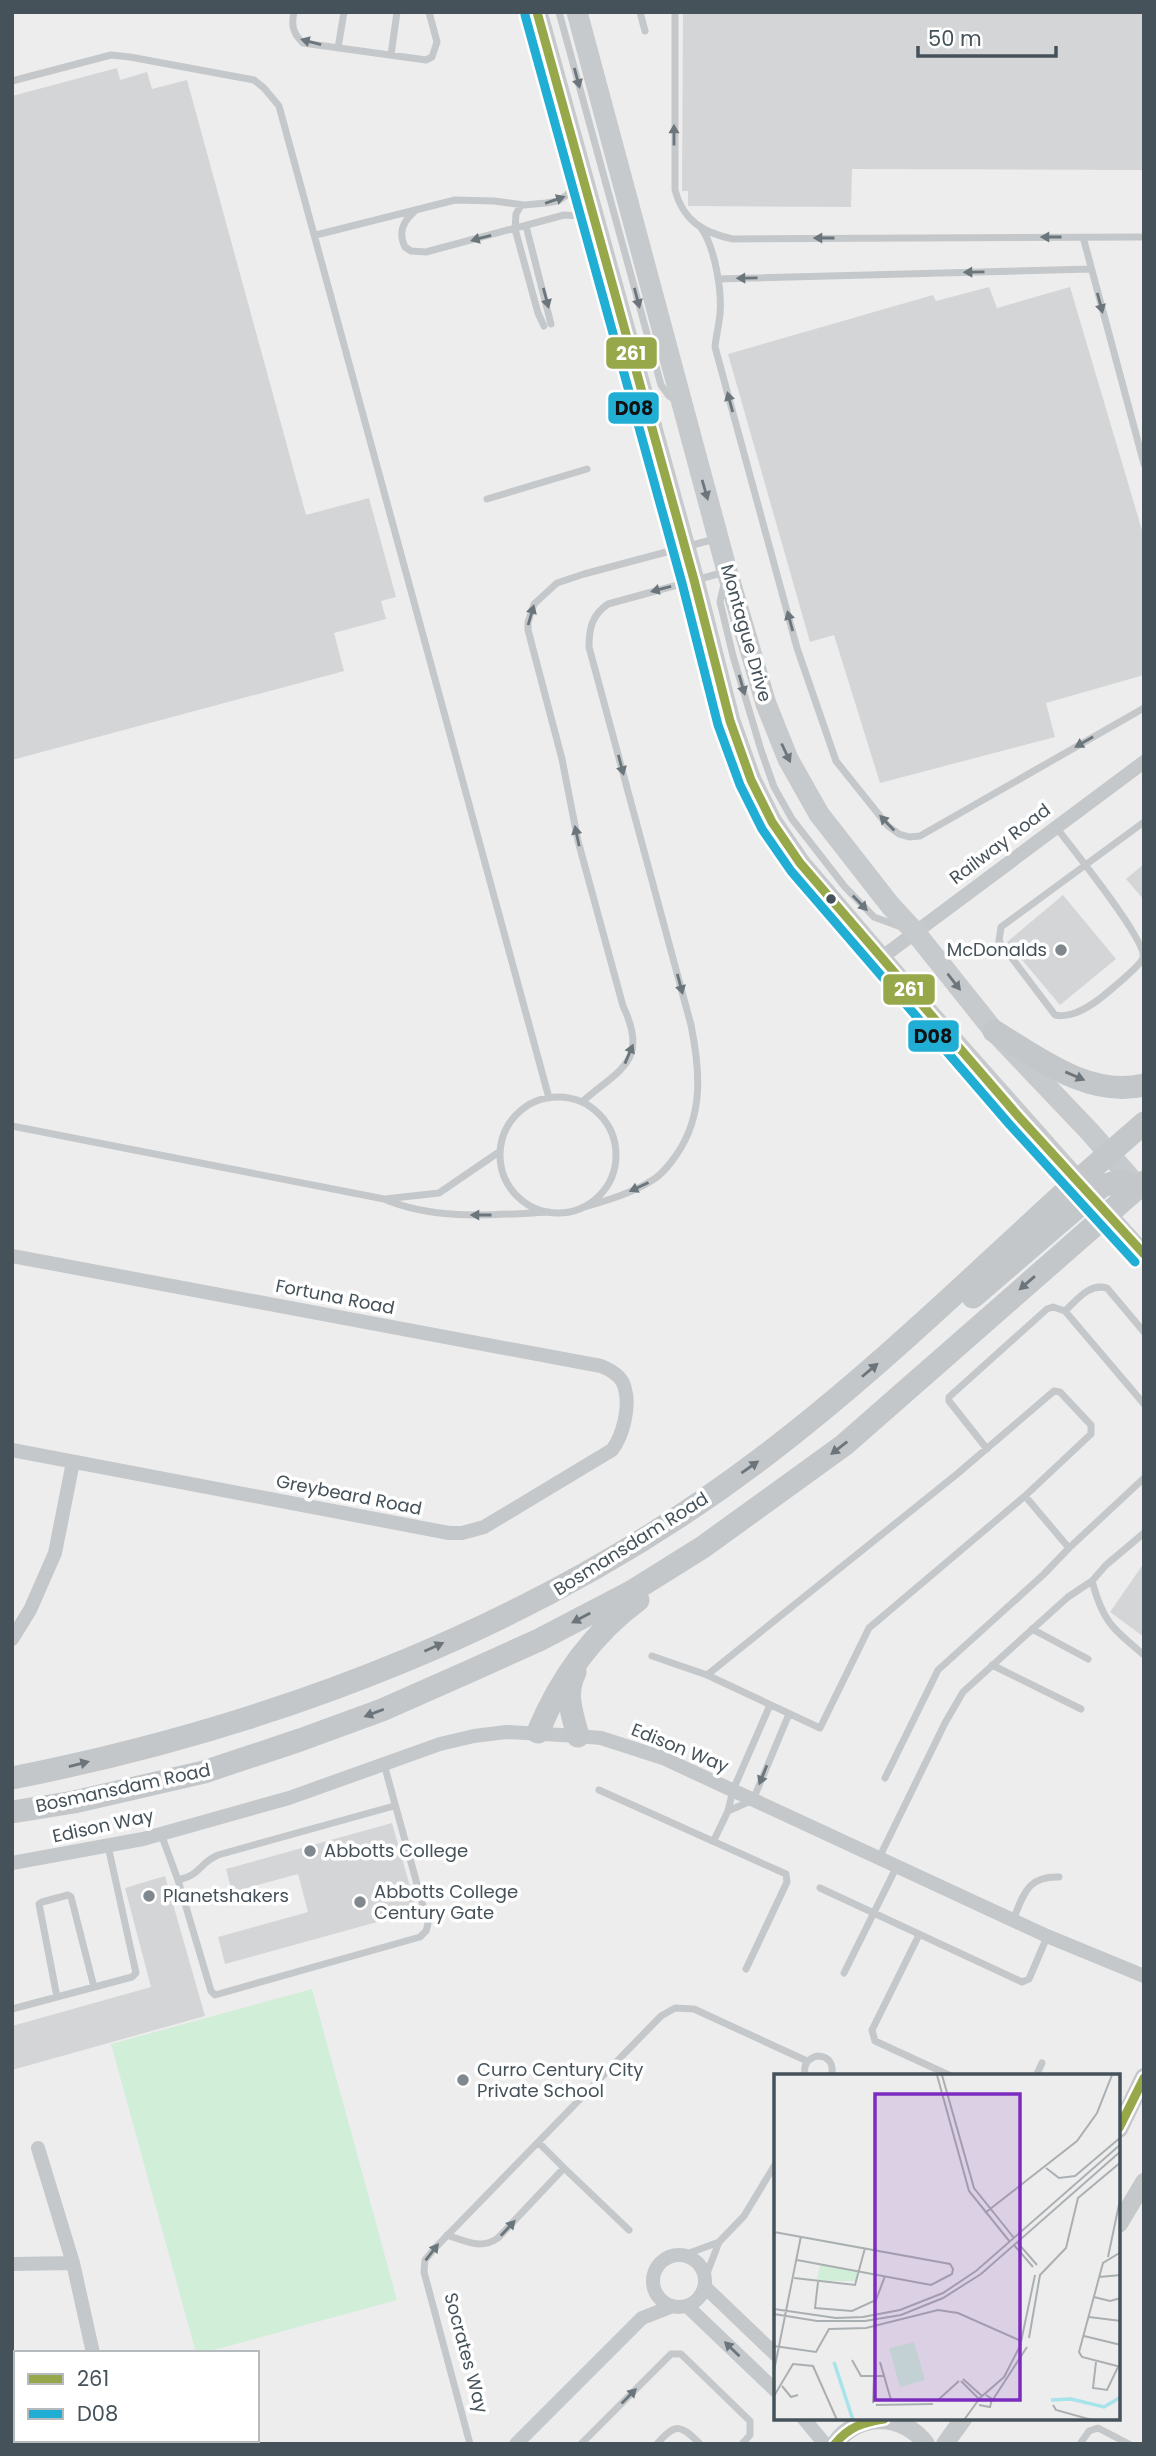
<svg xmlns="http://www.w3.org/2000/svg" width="1156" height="2456" font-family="Poppins,sans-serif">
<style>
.green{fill:#d1eed9}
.building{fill:#d4d5d6}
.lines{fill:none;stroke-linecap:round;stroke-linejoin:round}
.service{stroke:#c5c8ca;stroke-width:7}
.minor{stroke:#c5c8ca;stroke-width:14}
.tertiary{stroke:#c5c8ca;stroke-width:18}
.secondary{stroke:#c7cacc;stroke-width:21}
.primary{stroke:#c3c7c9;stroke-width:23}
.bus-1-casing{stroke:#fff;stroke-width:14}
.bus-2-casing{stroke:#fff;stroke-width:14}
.bus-1{stroke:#97a84a;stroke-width:9}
.bus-2{stroke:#21aed5;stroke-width:9}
.oneway{fill:#6b757c}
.oneway2{fill:#6c767c}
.oneway3{fill:#6b757b}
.bus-dot{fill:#45525a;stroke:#fff;stroke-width:2.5}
.poi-dot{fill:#80888d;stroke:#fff;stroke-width:2.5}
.labels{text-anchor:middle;stroke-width:7;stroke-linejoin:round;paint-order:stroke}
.street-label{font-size:18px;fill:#45525a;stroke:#fff}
.poi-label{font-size:18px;fill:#45525a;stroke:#fff;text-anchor:start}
.inset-river{fill:none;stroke:#a6e3eb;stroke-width:3.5}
.inset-road{fill:none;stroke:#aaafb2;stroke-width:2}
.view{fill:#7b2cbf;fill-opacity:0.15;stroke:#7b2cbf;stroke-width:3.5}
.inset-edge{fill:none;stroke:#45525a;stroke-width:3.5}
.line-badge{stroke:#fff;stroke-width:2.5}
.badge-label{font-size:19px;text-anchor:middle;font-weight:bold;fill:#fff}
.pale-badge-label{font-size:19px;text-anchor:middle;font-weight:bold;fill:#111}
</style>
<rect width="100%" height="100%" fill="#eeeded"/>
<path class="green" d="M312,1989L397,2300L203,2353H196L111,2044Z"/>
<path class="building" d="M683,12H1144V170L852,169L851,207L688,206V191H682Z
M117,68L120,80L147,72L152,89L187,80L306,515L369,498L396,597L381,601L386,619L334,633L344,671L12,760V96Z
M989,287L997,308L1070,287L1144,537V675L1046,703L1055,737L880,783L834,635L810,642L728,354L933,295L936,301Z
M1144,864V900L1126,879Z
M1063,895L1116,959L1060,1005L1007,942Z
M1144,1563V1637L1110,1612Z
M392,1823L417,1911L225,1964L218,1937L308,1912L298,1874L232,1892L226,1869Z
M165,1876L205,2016L12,2070V2026L151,1987L125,1888Z"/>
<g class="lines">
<path class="service" d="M294,12C291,26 293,33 303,43L426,60L432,57L437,42L429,12
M559,12L661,385L669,396L677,400
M640,12L645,31
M675,12V190C683,221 704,233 733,239L1144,237
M338,48L344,12
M391,55L397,12
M12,81L111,55L130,57L254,80L264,88L279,106L549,1098
M521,205L516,214L515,229L538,313L544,326
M414,212C403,221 398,233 405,247L411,251L426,252L564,215L580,216L590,221
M526,226L551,324
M701,228C715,247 722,291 720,314C719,325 716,336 715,347L797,648L836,761L888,826L899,834L909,837L920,836L1144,708
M316,235L455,200L494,201L524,205L546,203L558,201L567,195L579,178
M1083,237L1144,464
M718,279L1091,269
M487,499L587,469
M724,584L720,602L733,656L761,750L774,787L792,819L845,887L874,917L901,927
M1056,827C1070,846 1148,941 1143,958C1140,966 1115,986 1108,992C1094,1004 1073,1019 1055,1015L999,941L1001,927L1144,822
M500 1155a58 58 0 1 1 116 0a58 58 0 1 1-116 0Z
M582,1102C621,1068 649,1061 623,1006L578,841L562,759L528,630V622L534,604L557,583L584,574L715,539
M12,1126L384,1199C436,1221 494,1215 549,1212
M385,1199L439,1193L499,1152
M581,1208C605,1201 630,1194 651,1181C662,1175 670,1164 677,1154C704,1114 700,1070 691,1025L589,647C589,628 592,615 608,604L725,572
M1065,1311L1144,1404
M987,1449L949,1401V1397L1047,1309L1053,1307L1065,1311C1077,1300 1089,1283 1107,1288L1144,1332
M1025,1496L1069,1548L1143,1479
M1092,1581C1103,1622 1112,1628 1144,1655
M1032,1629L1088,1659
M652,1656L707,1675L820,1728L869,1628L1025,1496L1091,1434V1425L1060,1392L1054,1391L957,1474L707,1675
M992,1665L1081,1709
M885,1778L938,1670L1043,1575L1069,1548
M599,1790L786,1874L787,1882L746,1969
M728,1811L753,1800L789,1714
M161,1834L178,1880L211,1991L215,1995L420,1937L426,1931L428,1924L384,1764
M714,1840L728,1811L733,1790L770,1705
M879,1858L945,1723L963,1692L1068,1597L1092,1581L1106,1565L1144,1533
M178,1880C201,1875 199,1863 218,1855L394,1806
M820,1888L1022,1982L1029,1979L1047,1937
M1013,1920C1024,1894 1027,1876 1059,1877
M919,1935L872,2030L875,2041L951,2076
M844,1973L897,1866
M57,1997L39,1904L42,1902L68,1895L71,1897L94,1987
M12,2009L132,1977L136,1973L108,1846
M806,2076C802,2066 807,2059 817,2056C829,2056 835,2065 831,2076
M1036,2076L1042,2063
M564,2168L629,2230
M447,2235C465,2241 481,2250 498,2238L564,2168L538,2142
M684,2255L719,2242
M706,2276L719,2242L744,2216L776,2163
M470,2444L424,2272L425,2260L435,2248L661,2016L675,2008L694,2009L807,2061
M581,2444L671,2354H681L750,2421V2435L742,2444
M657,2444C676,2422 681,2425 700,2444
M1080,2444L1089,2431L1098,2428L1129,2444"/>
<path class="minor" d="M881,958L1144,762
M12,1256L601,1366C611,1370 623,1377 625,1389C630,1407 623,1436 612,1450L484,1527L462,1533H449L12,1450
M12,1639L30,1610L55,1553L73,1462
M12,1863L143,1839L289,1798L440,1744L474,1736L506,1732L578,1736L601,1738L663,1758L1047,1936L1144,1976
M38,2148L73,2263L93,2353
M653 2281a26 26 0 1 1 52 0a26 26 0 1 1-52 0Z
M12,2264L73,2263
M705,2287L776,2355
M687,2306L776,2391
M804,2419L825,2444
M120,2440L121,2444
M516,2444L642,2318L673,2306"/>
<path class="tertiary" d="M1107,1213L1144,1254
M1119,2129L1144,2077
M1119,2224L1144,2182
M835,2444C857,2412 904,2413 926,2444
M945,2444L963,2419"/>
<path class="secondary" d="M537,12L694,580L730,721L751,780L772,822L800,863L910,992L1089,1194
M577,12L727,571L766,704L788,759L819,814L890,905L915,932L994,1031L1090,1132L1138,1187"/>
<path class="primary" d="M994,1031C1038,1058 1089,1098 1144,1085
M973,1297L1102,1186L1119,1181L1138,1187
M575,1672C564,1694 572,1713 578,1736
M538,1732C560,1679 592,1634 638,1600
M12,1778C280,1725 544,1624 762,1458C860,1384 949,1299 1039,1216C1073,1184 1109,1154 1144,1123
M12,1812L74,1802L204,1772L300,1740L382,1710L468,1672L539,1640L631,1592L703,1547L844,1445L1144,1182"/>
<defs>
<path id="bus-1" d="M537,12L694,580L730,721L751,780L772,822L800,863L1019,1117L1144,1254
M1119,2128L1144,2078
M835,2444C848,2427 864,2422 884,2419"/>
<path id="bus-2" d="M525,15L682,583L718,725L740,785L762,829L791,871L1010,1125L1135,1262"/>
</defs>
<use href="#bus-1" class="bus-1-casing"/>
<use href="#bus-2" class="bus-2-casing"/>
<use href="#bus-1" class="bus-1"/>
<use href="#bus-2" class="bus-2"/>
</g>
<defs><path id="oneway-solid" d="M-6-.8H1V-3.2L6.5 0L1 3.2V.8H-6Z" transform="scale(1.75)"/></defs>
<g class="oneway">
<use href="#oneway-solid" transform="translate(311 42) rotate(-165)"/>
<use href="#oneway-solid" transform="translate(577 78) rotate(75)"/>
<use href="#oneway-solid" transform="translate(674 135) rotate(-90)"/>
<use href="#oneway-solid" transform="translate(555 200) rotate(-19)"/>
<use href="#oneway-solid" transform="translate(1051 237) rotate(180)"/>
<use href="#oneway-solid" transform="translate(481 238) rotate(165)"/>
<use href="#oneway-solid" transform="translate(824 238) rotate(180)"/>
<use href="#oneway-solid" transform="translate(974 272) rotate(179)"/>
<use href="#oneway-solid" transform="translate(747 278) rotate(179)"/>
<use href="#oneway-solid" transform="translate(546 298) rotate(75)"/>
<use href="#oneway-solid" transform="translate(637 298) rotate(75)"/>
<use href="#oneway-solid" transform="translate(1100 303) rotate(75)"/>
<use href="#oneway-solid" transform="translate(730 402) rotate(-105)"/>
<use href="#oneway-solid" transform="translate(661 589) rotate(165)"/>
<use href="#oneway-solid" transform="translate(531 615) rotate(-74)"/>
<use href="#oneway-solid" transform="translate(790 621) rotate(-105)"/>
<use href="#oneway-solid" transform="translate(742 685) rotate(74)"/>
<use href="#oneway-solid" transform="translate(1084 742) rotate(150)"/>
<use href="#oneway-solid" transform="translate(621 765) rotate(75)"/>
<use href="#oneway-solid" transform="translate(887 823) rotate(-134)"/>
<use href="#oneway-solid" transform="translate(577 836) rotate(-102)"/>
<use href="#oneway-solid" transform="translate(860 903) rotate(46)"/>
<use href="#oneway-solid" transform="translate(680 984) rotate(75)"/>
<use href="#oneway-solid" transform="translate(629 1054) rotate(-67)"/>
<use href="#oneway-solid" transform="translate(639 1187) rotate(155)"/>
<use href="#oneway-solid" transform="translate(481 1215) rotate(-180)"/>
<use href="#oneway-solid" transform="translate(763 1775) rotate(112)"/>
<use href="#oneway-solid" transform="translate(508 2228) rotate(-47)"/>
<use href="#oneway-solid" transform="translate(432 2252) rotate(-52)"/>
<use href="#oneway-solid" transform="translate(732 2349) rotate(-136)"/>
<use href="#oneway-solid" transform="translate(629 2396) rotate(-45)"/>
</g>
<g class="oneway2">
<use href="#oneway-solid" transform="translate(705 490) rotate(74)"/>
<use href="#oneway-solid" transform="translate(786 753) rotate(65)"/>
<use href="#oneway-solid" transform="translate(954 982) rotate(52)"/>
</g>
<g class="oneway3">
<use href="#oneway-solid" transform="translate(1075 1076) rotate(23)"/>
<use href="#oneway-solid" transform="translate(1027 1283) rotate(139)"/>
<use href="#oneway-solid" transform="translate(870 1370) rotate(-40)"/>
<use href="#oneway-solid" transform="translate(839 1448) rotate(142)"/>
<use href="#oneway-solid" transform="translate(750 1467) rotate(-35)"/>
<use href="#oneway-solid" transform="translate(581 1618) rotate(152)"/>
<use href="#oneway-solid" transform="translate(434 1647) rotate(-24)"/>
<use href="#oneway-solid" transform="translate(374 1713) rotate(159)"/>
<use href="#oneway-solid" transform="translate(79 1764) rotate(-14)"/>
</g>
<circle class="bus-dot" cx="831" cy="899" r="6"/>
<g class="poi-dot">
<circle cx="1061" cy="950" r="7"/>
<circle cx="310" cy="1851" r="7"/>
<circle cx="149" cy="1896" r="7"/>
<circle cx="360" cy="1902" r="7"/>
<circle cx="463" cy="2080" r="7"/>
</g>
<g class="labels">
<g class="street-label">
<text transform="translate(746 633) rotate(74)" y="6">Montague Drive</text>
<text transform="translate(1000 844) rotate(-37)" y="6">Railway Road</text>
<text transform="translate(335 1297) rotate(11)" y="6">Fortuna Road</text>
<text transform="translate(349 1495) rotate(11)" y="6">Greybeard Road</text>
<text transform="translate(631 1544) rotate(-32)" y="6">Bosmansdam Road</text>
<text transform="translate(680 1748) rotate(22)" y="6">Edison Way</text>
<text transform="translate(123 1788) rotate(-12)" y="6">Bosmansdam Road</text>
<text transform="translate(103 1826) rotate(-12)" y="6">Edison Way</text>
<text transform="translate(466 2353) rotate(75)" y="6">Socrates Way</text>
</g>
<g class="poi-label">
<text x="1047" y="956" text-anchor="end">McDonalds</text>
<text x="324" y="1857">Abbotts College</text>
<text x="374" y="1898">Abbotts College<tspan x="374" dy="21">Century Gate</tspan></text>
<text x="163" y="1902">Planetshakers</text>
<text x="477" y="2076">Curro Century City<tspan x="477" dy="21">Private School</tspan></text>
</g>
</g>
<g transform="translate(774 2074)">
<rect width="346" height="346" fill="#eeeded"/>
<path d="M46,191L84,198V207H43ZM140,268L151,306L126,313L115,274Z" fill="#d1eed9"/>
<path class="inset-river" d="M60,288L79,346M277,326L297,325L330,333L347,323"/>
<path class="inset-road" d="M163,1L195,117L236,168M168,1L200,114L240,164M272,94L285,104L301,102L347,63M211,139L303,67L323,39L338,1M0,158L176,190L179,195L178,200L157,211L23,186M243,168L263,191M240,171L259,193M347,178L329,189L305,278L308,283L347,293M334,183L347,121M325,203L347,201M20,204L81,211L91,174M44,208L41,234L78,237L102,226L111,202M320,223L336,227L347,224M0,235L62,244L89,243L126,236L169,219L202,197L347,70M0,240L43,247H91L127,241L169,224L207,200L347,77M315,243L347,247M310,262L347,271M255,264L266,201L292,174L304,124L347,88M247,268L261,201M0,272L42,278L55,255L92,254L164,236L184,239L247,267M78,286L87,302H111M106,288L117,326H142M322,288L319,314L333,316L344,293M0,297L27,162M189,305L208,322M187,307L205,325M8,312L17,323L24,321M0,322L19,290L39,292L63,346M164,326L185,307M218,327L253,273M99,329L100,302M102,331L159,330M205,331L216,333L218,325L212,321M279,331L282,336L318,346M190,346L206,324L230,303L247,270"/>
<path class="view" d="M101,20H246V326H101Z"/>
<rect width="346" height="346" class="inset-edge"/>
</g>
<g class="line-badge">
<rect x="605" y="336" width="53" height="34" rx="7" fill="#97a84a"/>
<rect x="607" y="391" width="53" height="34" rx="7" fill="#21aed5"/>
<rect x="882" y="973" width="54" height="33" rx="7" fill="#97a84a"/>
<rect x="907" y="1019" width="53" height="34" rx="7" fill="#21aed5"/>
</g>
<g class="badge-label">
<text x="631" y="360">261</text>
<text x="909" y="996">261</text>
</g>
<g class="pale-badge-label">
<text x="634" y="415">D08</text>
<text x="933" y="1043">D08</text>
</g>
<rect width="1156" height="2456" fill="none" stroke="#45525a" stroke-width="28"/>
<rect x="14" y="2351" width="245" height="91" fill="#ffffff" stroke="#b5babd" stroke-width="2"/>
<rect x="28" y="2374" width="35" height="10" fill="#97a84a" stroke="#b5babd" stroke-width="2"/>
<text x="77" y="2386" font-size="21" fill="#45525a">261</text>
<rect x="28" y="2409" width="35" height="10" fill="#21aed5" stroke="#b5babd" stroke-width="2"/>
<text x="77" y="2421" font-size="21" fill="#45525a">D08</text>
<path d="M918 46v10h138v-10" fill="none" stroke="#45525a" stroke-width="3.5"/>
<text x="928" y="46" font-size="21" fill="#45525a" stroke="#ffffff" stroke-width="5" paint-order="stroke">50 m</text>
</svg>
